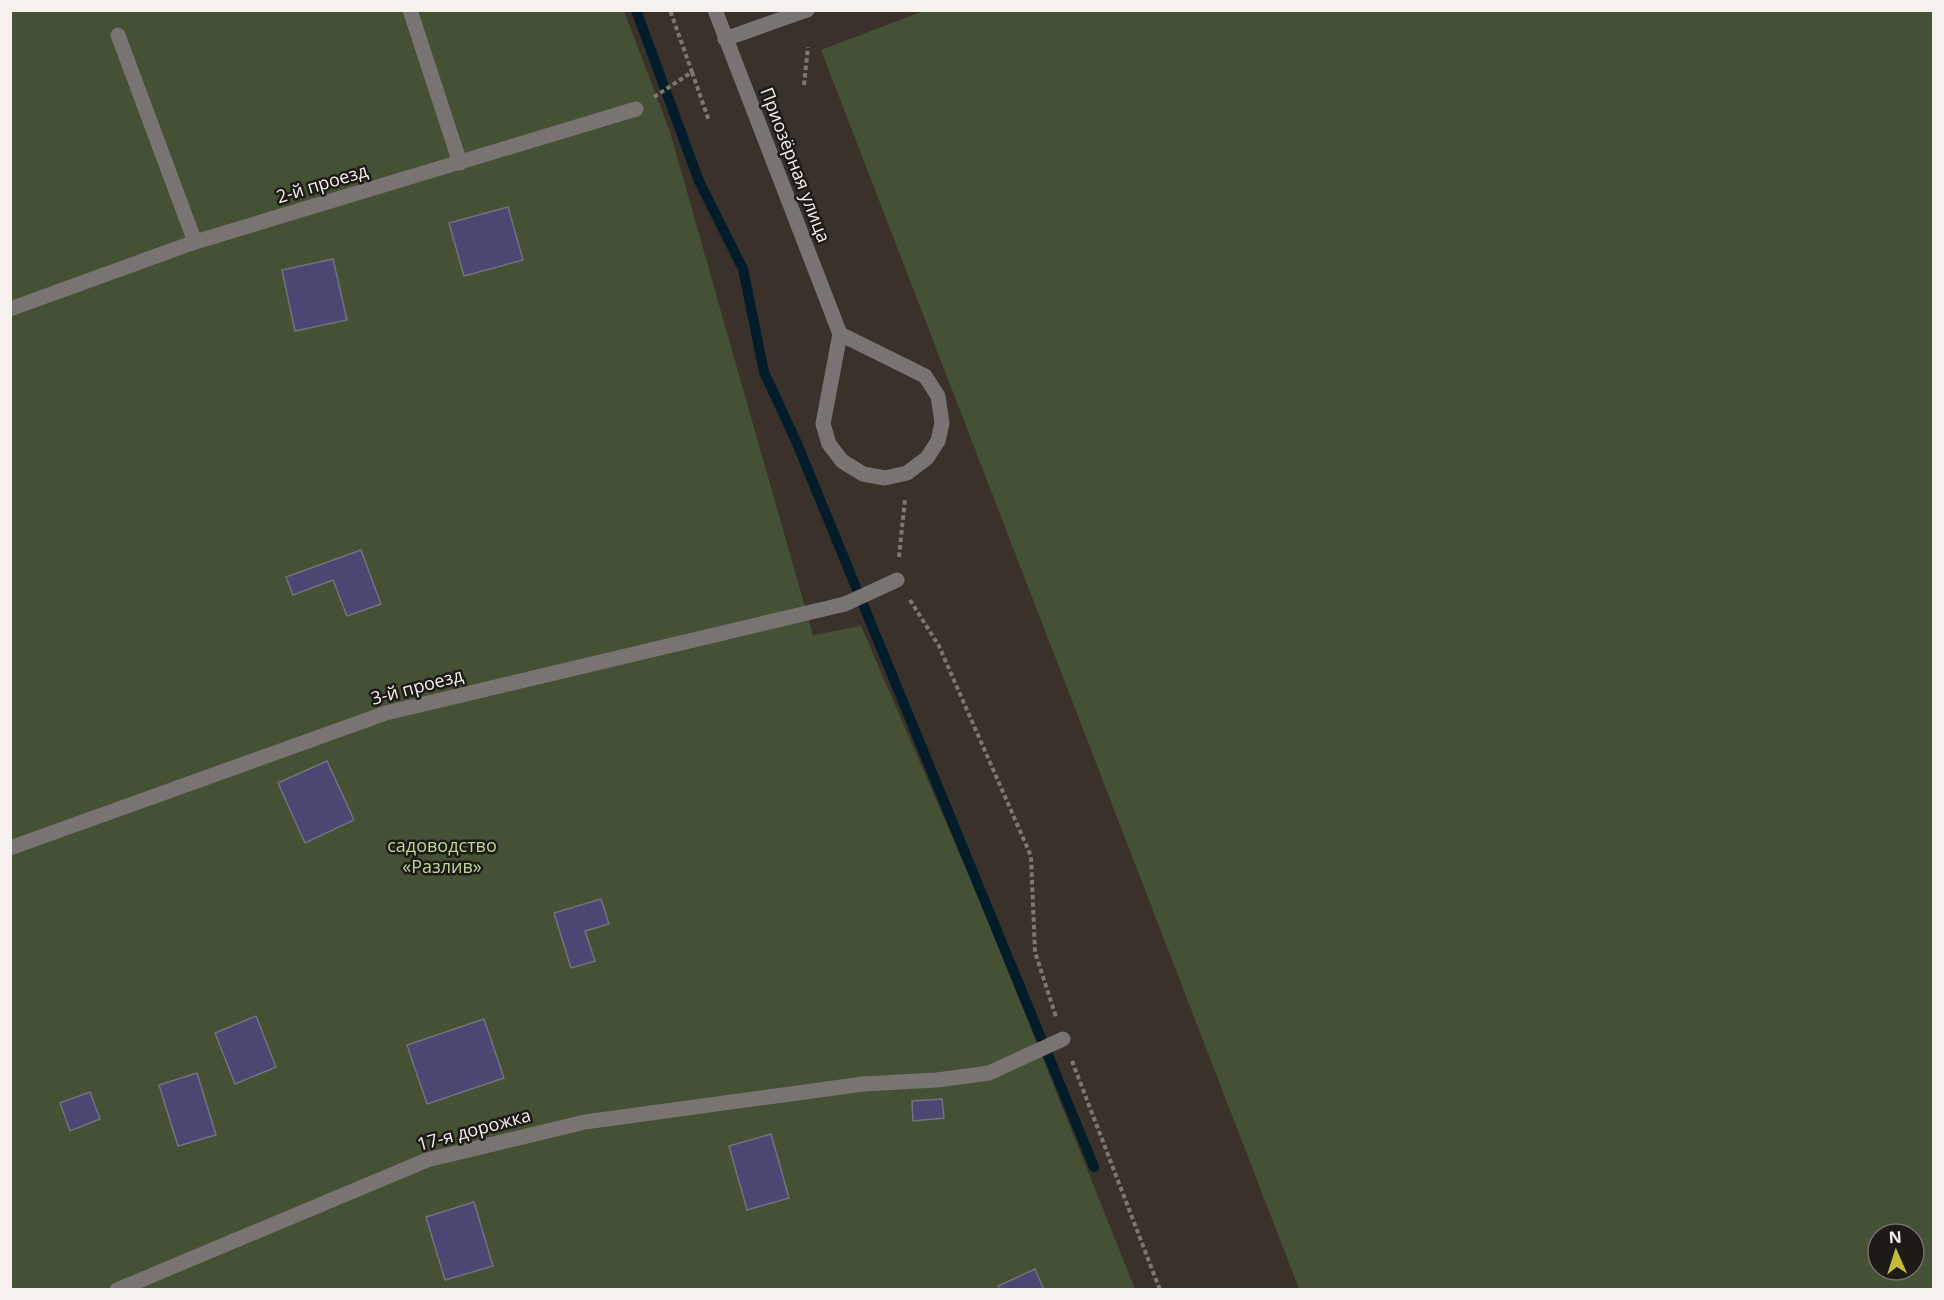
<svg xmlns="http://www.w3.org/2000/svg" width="1944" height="1300" font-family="'Open Sans',sans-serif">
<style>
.green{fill:#455134;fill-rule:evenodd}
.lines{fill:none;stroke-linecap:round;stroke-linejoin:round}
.stream{stroke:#021c2a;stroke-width:10}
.building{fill:#4a4773;stroke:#71727c;stroke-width:1.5}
.path{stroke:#7e7771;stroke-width:4;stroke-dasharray:4.5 3;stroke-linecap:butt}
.lane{stroke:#797372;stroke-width:15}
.street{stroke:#797372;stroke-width:15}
.labels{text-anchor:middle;stroke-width:5;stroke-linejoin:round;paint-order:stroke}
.street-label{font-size:18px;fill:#f6f1ec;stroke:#1d1a17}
.park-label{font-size:18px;fill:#bbda91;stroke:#1d1a17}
</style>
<rect width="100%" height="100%" fill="#39312a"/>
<path class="green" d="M926,10L1933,11V1289H1299L821,50ZM1878,1234H1914V1270H1878Z
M10,11H624L670,132L813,635L861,626L979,899L1135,1289H11Z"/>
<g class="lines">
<path class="stream" d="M636,10L699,181L743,269L764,372L796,441L1094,1167"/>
</g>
<path class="building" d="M508,207L523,260L464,276L449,223Z
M333,259L347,320L295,331L282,270Z
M361,550L381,604L347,616L333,580L293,595L286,577Z
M327,761L354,820L305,843L278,783Z
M601,899L609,924L585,931L595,961L571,968L554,913Z
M256,1016L276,1067L235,1084L215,1033Z
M484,1019L504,1078L427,1104L407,1045Z
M197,1073L216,1135L178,1146L159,1085Z
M90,1092L100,1119L70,1131L60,1103Z
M942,1099L944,1118L913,1121L912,1101Z
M771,1134L789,1198L747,1210L729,1146Z
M474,1202L493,1266L445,1280L426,1217Z
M1035,1269L1044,1290H1000L998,1286Z"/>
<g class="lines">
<path class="path" d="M692,72L709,121
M804,85L808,47
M654,97L692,72L670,10
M899,557L905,499
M910,600L939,646L1031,856L1035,952L1056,1017
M1072,1061L1160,1290"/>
<path class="lane" d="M845,604L897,580
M863,1084L937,1080L989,1073L1063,1039"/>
<path class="street" d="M410,10L460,163
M715,10L840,334L823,424L829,444L842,461L863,474L885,478L907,473L927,458L938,441L942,423L938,396L925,376L840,334
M118,35L195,242
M725,39L807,10
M10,309L195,242L636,109
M10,848L386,713L845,604
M117,1290L427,1160L585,1122L863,1084"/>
</g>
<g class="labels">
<g class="street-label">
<text transform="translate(795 165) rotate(69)" y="6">Приозёрная улица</text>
<text transform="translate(322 184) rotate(-17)" y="6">2-й проезд</text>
<text transform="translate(417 687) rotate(-15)" y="6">3-й проезд</text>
<text transform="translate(474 1130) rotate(-15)" y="6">17-я дорожка</text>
</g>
<g class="park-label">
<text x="442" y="852">садоводство<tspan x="442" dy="21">«Разлив»</tspan></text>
</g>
</g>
<rect width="1944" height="1300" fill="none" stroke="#f6f1ec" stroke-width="24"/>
<g transform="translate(1896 1252) rotate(357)"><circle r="28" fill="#1d1a17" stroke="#74706c" stroke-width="1.5"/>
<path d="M0-4.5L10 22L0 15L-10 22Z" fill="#c6bc3c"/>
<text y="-9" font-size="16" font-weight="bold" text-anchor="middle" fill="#f6f1ec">N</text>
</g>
</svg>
